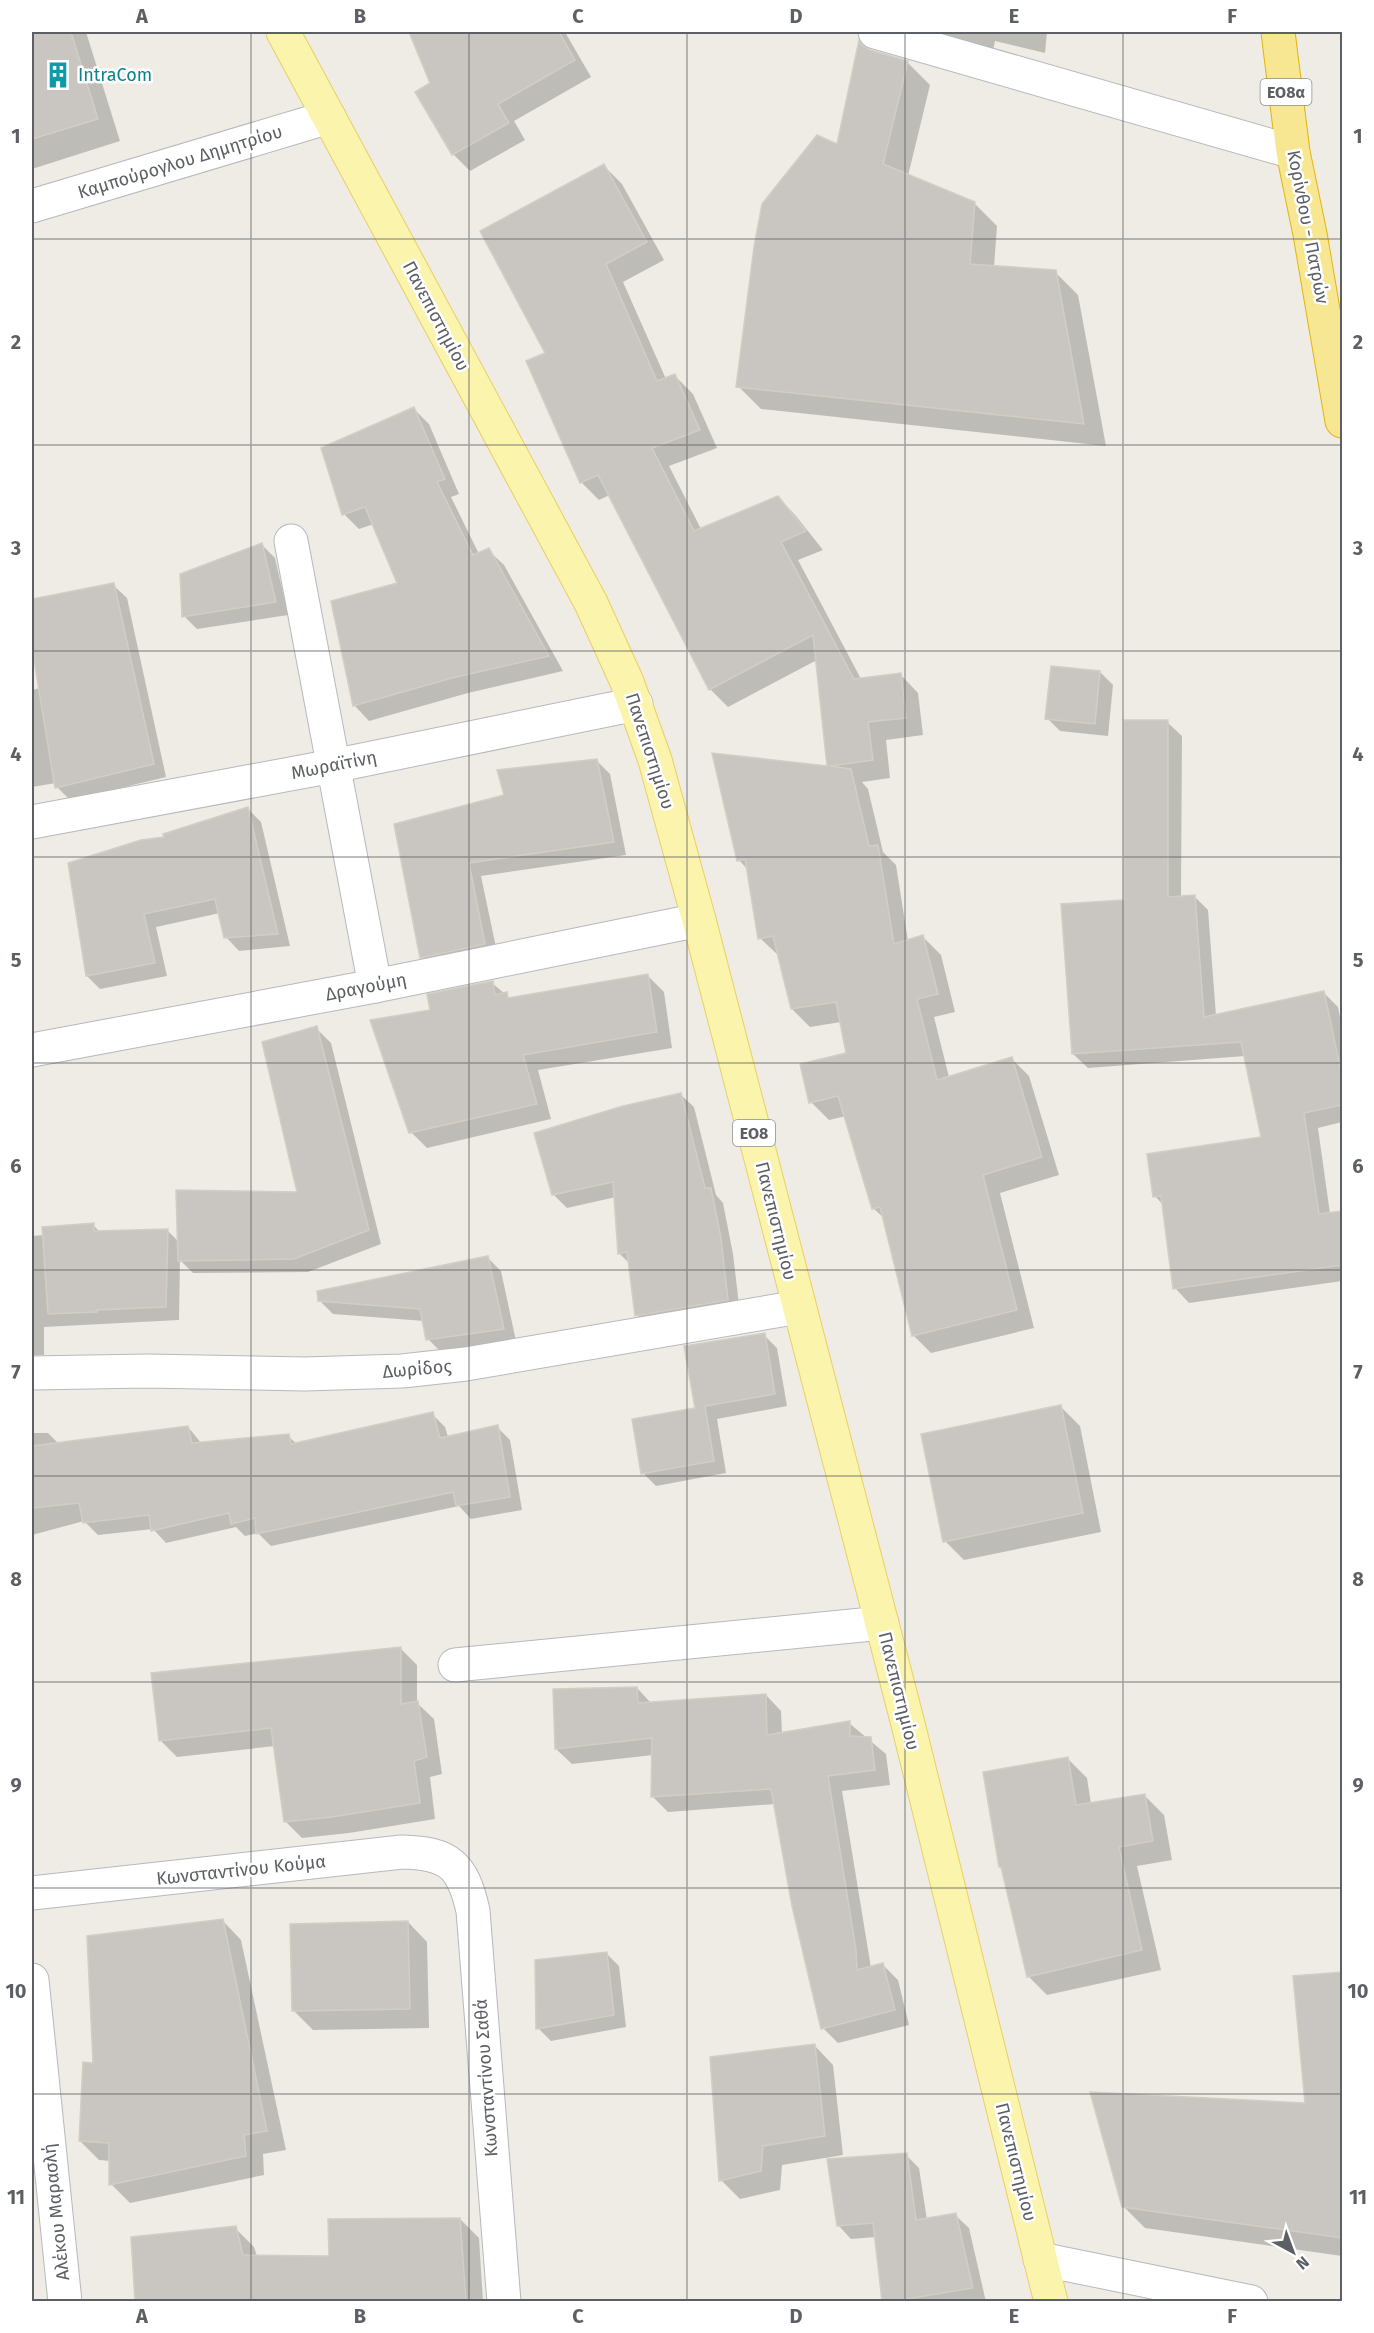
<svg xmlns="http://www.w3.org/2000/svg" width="1374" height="2333" viewBox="0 0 1374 2333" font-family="'Fira Sans',sans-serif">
	<rect width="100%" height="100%" fill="#eeece4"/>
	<!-- shadow -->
	<g fill="#0003">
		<polygon points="32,32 86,32 120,141 32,169"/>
		<polygon points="411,32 508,32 511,38 522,32 565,32 591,77 514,121 525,140 470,171 453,154 432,83"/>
		<polygon points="909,32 1047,32 1045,53 995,41 992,55"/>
		<polygon points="907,62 930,85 908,176 974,203 997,226 994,267 1055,272 1078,295 1106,446 761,409 738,386 838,146"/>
		<polygon points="604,166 622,184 664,260 623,282 666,379 675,376 693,394 717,448 669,466 701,529 778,497 796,516 823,550 798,560 861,679 900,674 918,693 923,735 886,740 890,778 862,782 868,789 883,852 896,865 908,941 923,937 941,955 955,1012 934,1017 949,1077 1011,1058 1029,1076 1059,1175 1000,1193 1034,1328 931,1353 913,1335 885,1219 873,1208 846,1116 829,1120 811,1102 848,1054 841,1022 810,1027 792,1009 779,956 760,938 748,870 739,860 829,768 817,660 728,707 710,689 610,495 599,500 581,482 547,353"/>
		<polygon points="414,409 429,424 459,494 451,497 479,554 488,550 504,565 563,671 468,693 369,721 354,705 399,584 374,524 359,529 344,514"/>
		<polygon points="262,545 275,558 288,615 197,629 184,616"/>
		<polygon points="113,585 127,598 166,777 70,800 57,787 56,783 32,787 32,690 40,688 32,640 32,601"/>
		<polygon points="1100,672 1113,685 1108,736 1060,731 1047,718"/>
		<polygon points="1167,722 1182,736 1181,897 1194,896 1208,910 1216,1016 1323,992 1338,1007 1342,1028 1342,1122 1318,1128 1330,1214 1342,1213 1342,1281 1189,1303 1175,1288 1163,1205 1155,1196 1263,1138 1245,1056 1088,1068 1073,1054 1125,901"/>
		<polygon points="597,761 610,774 626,855 481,876 498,957 435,970 421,957 395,825 505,796"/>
		<polygon points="248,809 261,822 290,946 239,951 226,937 220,913 156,927 167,976 100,989 87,976 165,838"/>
		<polygon points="648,976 664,992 672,1048 538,1070 551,1119 427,1148 411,1132 432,1011 492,983 511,999"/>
		<polygon points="316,1028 331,1043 381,1244 308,1272 193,1273 180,1260 179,1320 44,1327 44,1355 32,1355 32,1236 44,1235 93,1225 101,1233 167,1230 179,1242 298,1193"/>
		<polygon points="680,1094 694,1107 716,1195 723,1203 733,1254 740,1313 650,1328 637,1315 630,1264 619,1253 616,1197 567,1208 554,1195"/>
		<polygon points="488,1258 501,1271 516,1341 441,1352 428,1339 424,1321 333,1314 320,1301"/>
		<polygon points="764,1335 777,1348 787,1406 717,1419 726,1473 656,1486 643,1473"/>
		<polygon points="1061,1407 1080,1426 1101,1532 964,1560 945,1541"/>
		<polygon points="432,1414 445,1427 448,1437 497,1427 510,1440 522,1510 471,1519 459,1506 271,1546 258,1533 245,1536 236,1527 166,1543 153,1529 98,1535 84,1521 32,1535 32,1433 48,1433 59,1444 188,1427 202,1444 288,1436 297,1444"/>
		<polygon points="401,1649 417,1665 417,1703 434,1719 442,1774 430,1777 435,1819 349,1833 302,1838 285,1821 275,1746 177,1757 161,1741"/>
		<polygon points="637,1688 651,1703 766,1695 781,1711 782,1734 849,1723 886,1754 890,1785 842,1791 871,1968 883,1965 898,1980 909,2025 838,2043 823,2028 775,1804 668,1812 652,1796 653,1755 572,1764 556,1749"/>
		<polygon points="1068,1759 1087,1778 1091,1804 1144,1795 1164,1815 1172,1860 1137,1866 1161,1970 1047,1995 1028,1976 1004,1870 1000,1867"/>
		<polygon points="222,1920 241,1940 286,2150 263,2154 264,2175 130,2203 111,2184 111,2161 99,2160 80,2141 95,2065"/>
		<polygon points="408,1922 427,1942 429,2028 313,2030 294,2011"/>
		<polygon points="606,1953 619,1966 626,2027 551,2041 538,2028"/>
		<polygon points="1342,1973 1342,2256 1145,2228 1123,2206 1306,2105 1295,1978"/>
		<polygon points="814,2045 833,2065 843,2155 782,2165 780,2190 740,2199 721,2180"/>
		<polygon points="906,2155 919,2168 927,2220 955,2215 969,2228 986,2302 883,2302 876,2237 851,2239 838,2225"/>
		<polygon points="460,2219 479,2238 483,2302 137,2302 133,2238 235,2228 254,2247 257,2256 331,2257"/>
	</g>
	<!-- building -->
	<g fill="#c9c6c1" stroke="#d2cec3" stroke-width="1.5">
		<polygon points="32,32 71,32 98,119 32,139"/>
		<polygon points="409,32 559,32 575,60 498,104 509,123 452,155 415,92 430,83"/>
		<polygon points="859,40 862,45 870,50 908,61 883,164 975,202 970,264 1056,270 1084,424 736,387 754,247 762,204 817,135 837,144"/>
		<polygon points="604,164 647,242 606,264 657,381 675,374 700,430 652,448 694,531 778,496 806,531 781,542 854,679 901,673 906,718 868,722 873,760 830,766 851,769 869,846 878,845 894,944 923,935 938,994 917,999 937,1080 1012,1057 1042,1157 983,1175 1017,1310 912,1336 880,1207 872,1209 838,1096 809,1103 800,1064 846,1053 836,1002 791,1009 773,936 758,939 745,859 737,861 712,753 827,766 813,635 709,690 598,475 580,483 526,361 545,353 480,231"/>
		<polygon points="414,407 445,479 437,482 473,555 489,548 549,656 452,678 353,706 331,601 397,583 365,507 342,515 321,448"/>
		<polygon points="262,543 276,602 182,617 180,574"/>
		<polygon points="114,583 154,764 55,788 32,648 32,599"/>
		<polygon points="1051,666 1100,671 1095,724 1045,719"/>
		<polygon points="1124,720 1168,720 1168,897 1195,895 1204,1017 1324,991 1342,1076 1342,1105 1304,1113 1319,1214 1342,1211 1342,1265 1173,1289 1161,1196 1153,1197 1147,1154 1261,1137 1241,1042 1072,1054 1061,904 1124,900"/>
		<polygon points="597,759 614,842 469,863 485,944 420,958 394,824 504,795 497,770"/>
		<polygon points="248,807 278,934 224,938 215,899 144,914 155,963 86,976 68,863 141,840 164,837 163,834"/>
		<polygon points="648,974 657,1032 523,1055 537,1104 409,1133 370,1020 430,1010 427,994 493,981 495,995 507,992 508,998"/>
		<polygon points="317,1026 369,1230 294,1259 178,1261 176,1190 297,1192 262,1042"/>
		<polygon points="681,1093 705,1188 711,1188 721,1238 728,1300 635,1316 627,1252 618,1254 613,1182 552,1195 534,1133 623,1106"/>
		<polygon points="94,1223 94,1231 168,1229 166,1307 97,1310 97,1312 48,1314 42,1227"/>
		<polygon points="488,1256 504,1329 426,1340 420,1309 318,1301 317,1291"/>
		<polygon points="765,1333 775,1394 705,1406 714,1461 641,1474 632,1419 695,1408 684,1346"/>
		<polygon points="1061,1405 1083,1513 943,1542 921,1434"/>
		<polygon points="433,1412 440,1438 498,1425 510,1497 456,1506 453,1492 256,1534 255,1518 231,1524 229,1513 151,1531 149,1515 83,1523 79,1503 32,1508 32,1446 188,1426 192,1443 289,1434 291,1444"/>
		<polygon points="401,1647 401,1704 418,1701 427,1757 414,1761 420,1803 332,1817 284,1822 271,1728 159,1741 151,1673"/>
		<polygon points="637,1687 638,1703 766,1694 767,1735 850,1721 850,1736 871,1737 875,1770 828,1776 856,1950 857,1970 883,1963 895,2010 821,2029 792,1906 771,1789 651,1797 652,1738 555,1749 553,1689"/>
		<polygon points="1068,1757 1076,1805 1145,1794 1153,1841 1119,1847 1142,1950 1027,1977 1001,1867 999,1867 983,1772"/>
		<polygon points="223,1919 267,2131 244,2135 246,2156 109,2185 109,2143 79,2141 83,2062 93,2063 87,1936"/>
		<polygon points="408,1921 410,2009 292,2011 290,1924"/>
		<polygon points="607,1952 614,2015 536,2029 535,1960"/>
		<polygon points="1342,1972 1342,2238 1122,2207 1090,2092 1305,2103 1293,1976"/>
		<polygon points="815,2044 825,2136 763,2146 761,2171 719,2181 710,2057"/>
		<polygon points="907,2153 916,2220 956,2213 973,2288 895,2301 882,2301 873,2223 837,2226 827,2159"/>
		<polygon points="460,2218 466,2301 135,2301 131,2237 236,2226 243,2255 329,2256 328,2219"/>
	</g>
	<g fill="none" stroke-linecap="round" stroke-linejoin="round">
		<!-- minor casing -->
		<g stroke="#b6b9bd" stroke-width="35">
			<g id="minor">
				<polyline points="875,32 1293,152"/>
				<polyline points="32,206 329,117"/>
				<polyline points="291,541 375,986"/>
				<polyline points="32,822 333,766 636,704"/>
				<polyline points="32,1050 375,986 699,920"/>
				<polyline points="32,1373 146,1371 305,1374 402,1371 466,1364 799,1307"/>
				<polyline points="455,1665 882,1623"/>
				<path d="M32,1893L402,1852C450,1853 463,1866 473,1911L504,2302"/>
				<polyline points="32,1980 65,2302"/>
				<polyline points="1040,2259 1251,2302"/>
			</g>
		</g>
		<!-- major casing -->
		<g stroke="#eacf61" stroke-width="35">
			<polyline id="major" points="283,32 591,603 627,682 655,760 699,920 908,1724 1051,2302"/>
		</g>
		<!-- highway casing -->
		<g stroke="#e5b40c" stroke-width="35">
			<polyline id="highway" points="1278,32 1293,152 1310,234 1342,421"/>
		</g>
		<!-- minor -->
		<use href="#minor" stroke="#fff" stroke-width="33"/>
		<!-- major -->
		<use href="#major" stroke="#fbf4ac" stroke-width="33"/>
		<!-- highway -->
		<use href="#highway" stroke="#f7e692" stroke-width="33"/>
	</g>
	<!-- grid -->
	<path fill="none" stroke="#5c5f64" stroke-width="1.5" stroke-opacity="0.55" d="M251,32V2302M469,32V2302M687,32V2302M905,32V2302M1123,32V2302M32,239H1342M32,445H1342M32,651H1342M32,857H1342M32,1063H1342M32,1270H1342M32,1476H1342M32,1682H1342M32,1888H1342M32,2094H1342"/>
	<!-- icons -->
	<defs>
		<g id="building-bare" transform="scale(2.07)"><path d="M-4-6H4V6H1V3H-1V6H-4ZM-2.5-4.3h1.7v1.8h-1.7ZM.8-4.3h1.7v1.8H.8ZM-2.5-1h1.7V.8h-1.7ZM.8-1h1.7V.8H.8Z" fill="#0f9aa8" stroke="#fff" stroke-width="2.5" paint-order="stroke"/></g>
	</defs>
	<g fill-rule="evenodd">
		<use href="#building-bare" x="58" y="75"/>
	</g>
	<g text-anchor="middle" stroke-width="5" stroke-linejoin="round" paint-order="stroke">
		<!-- shield labels -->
		<g fill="#fff" stroke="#8d8f92" stroke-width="1.5">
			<rect x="1260.5" y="79" width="51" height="26" rx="4.5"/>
			<rect x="733" y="1120" width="42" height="26" rx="4.5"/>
		</g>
		<g font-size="16" font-weight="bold" fill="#5c5f64">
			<text x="1286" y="98">ΕΟ8α</text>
			<text x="754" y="1139">ΕΟ8</text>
		</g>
		<!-- culture labels -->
		<g font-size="18" fill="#0d838f" stroke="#fff" text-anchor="start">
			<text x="78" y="81">IntraCom</text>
		</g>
		<!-- street labels -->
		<g font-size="18" fill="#5c5f64" stroke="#fff">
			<text transform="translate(180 162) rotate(-17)" y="6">Καμπούρογλου Δημητρίου</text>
			<text transform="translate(1308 227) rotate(79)" y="6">Κορίνθου - Πατρών</text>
			<text transform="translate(436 316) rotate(62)" y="6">Πανεπιστημίου</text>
			<text transform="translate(650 751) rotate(72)" y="6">Πανεπιστημίου</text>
			<text transform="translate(334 765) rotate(-11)" y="6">Μωραϊτίνη</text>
			<text transform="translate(366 987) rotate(-11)" y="6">Δραγούμη</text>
			<text transform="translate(776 1221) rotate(76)" y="6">Πανεπιστημίου</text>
			<text transform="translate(417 1369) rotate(-5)" y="6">Δωρίδος</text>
			<text transform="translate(899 1691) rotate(76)" y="6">Πανεπιστημίου</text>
			<text transform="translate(241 1870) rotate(-6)" y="6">Κωνσταντίνου Κούμα</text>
			<text transform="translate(486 2078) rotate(-94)" y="6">Κωνσταντίνου Σαθά</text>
			<text transform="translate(1016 2162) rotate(76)" y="6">Πανεπιστημίου</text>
			<text transform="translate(56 2212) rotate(-96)" y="6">Αλέκου Μαρασλή</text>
		</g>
	</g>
	<!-- border -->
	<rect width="1374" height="2333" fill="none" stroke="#ffffff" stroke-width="66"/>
	<!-- north arrow -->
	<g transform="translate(1293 2252) rotate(139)" stroke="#ffffff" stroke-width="4.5" paint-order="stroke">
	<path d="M0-4.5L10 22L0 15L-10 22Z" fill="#5c5f64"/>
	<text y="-9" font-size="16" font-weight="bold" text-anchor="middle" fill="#5c5f64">N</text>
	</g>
	<rect x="33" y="33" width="1308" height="2267" fill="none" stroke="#5c5f64" stroke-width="2"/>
	<g font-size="20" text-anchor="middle" font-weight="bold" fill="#5c5f64">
		<text x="142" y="23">A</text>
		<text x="360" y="23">B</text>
		<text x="578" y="23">C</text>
		<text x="796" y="23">D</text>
		<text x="1014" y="23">E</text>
		<text x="1232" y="23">F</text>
		<text x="16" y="143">1</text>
		<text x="1358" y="143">1</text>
		<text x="16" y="349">2</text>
		<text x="1358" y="349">2</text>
		<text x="16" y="555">3</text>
		<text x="1358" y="555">3</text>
		<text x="16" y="761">4</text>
		<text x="1358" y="761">4</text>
		<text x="16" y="967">5</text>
		<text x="1358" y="967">5</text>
		<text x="16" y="1173">6</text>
		<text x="1358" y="1173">6</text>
		<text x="16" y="1379">7</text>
		<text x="1358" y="1379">7</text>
		<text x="16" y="1586">8</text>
		<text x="1358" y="1586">8</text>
		<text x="16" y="1792">9</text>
		<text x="1358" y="1792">9</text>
		<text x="16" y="1998">10</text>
		<text x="1358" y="1998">10</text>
		<text x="16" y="2204">11</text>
		<text x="1358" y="2204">11</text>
		<text x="142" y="2323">A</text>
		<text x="360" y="2323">B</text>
		<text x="578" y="2323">C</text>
		<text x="796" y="2323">D</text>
		<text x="1014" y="2323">E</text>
		<text x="1232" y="2323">F</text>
	</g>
</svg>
